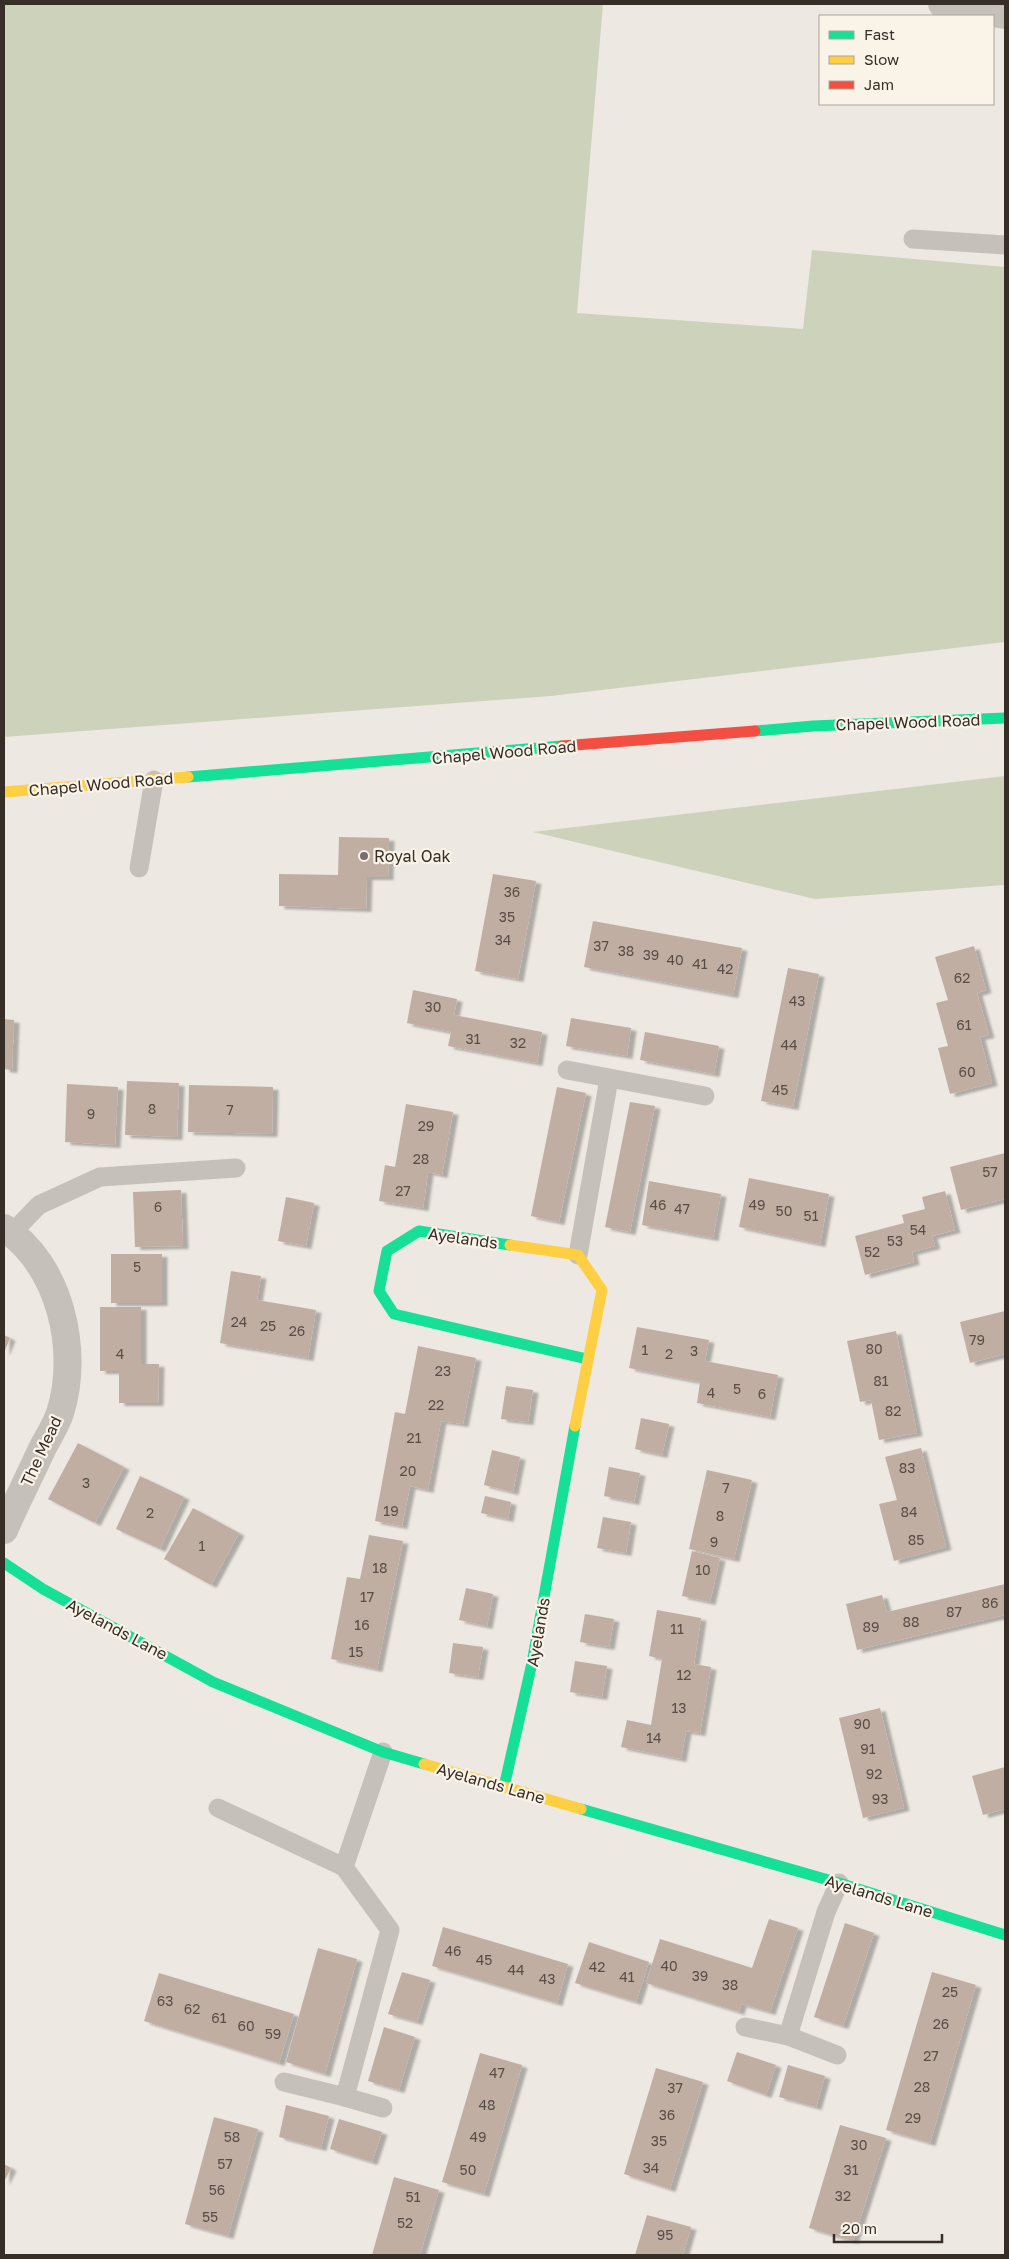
<svg xmlns="http://www.w3.org/2000/svg" width="1009" height="2259" viewBox="0 0 1009 2259" font-family="'Golos Text',sans-serif">
	<defs>
		<filter id="shadow"><feDropShadow dx="5.5" dy="3" stdDeviation="1" flood-color="#0004"/></filter>
	</defs>
	<rect width="100%" height="100%" fill="#ede8e1"/>
	<!-- green -->
	<g fill="#cdd3bb">
		<polygon points="4,4 603,4 577,313 803,329 812,250 1005,267 1005,642 551,696 4,737"/>
		<polygon points="1005,776 1005,885 815,899 533,832"/>
	</g>
	<!-- building -->
	<g fill="#c0aea3" filter="url(#shadow)">
		<polygon points="339,837 389,838 388,877 367,877 366,909 279,906 279,874 338,875"/>
		<polygon points="493,874 536,881 518,979 475,971"/>
		<polygon points="593,921 742,948 733,995 584,967"/>
		<polygon points="974,946 986,990 977,993 989,1035 980,1037 992,1083 950,1094 938,1048 948,1046 936,1003 948,1000 935,957"/>
		<polygon points="788,968 819,974 793,1107 761,1101"/>
		<polygon points="413,990 457,999 454,1015 542,1032 537,1063 448,1046 451,1032 407,1023"/>
		<polygon points="571,1018 631,1028 627,1056 566,1046"/>
		<polygon points="4,1019 14,1020 12,1070 4,1069"/>
		<polygon points="645,1032 719,1046 714,1074 640,1060"/>
		<polygon points="127,1081 179,1083 177,1137 125,1135"/>
		<polygon points="67,1084 118,1087 115,1145 65,1142"/>
		<polygon points="189,1085 273,1087 272,1134 188,1132"/>
		<polygon points="557,1087 586,1093 559,1222 531,1216"/>
		<polygon points="630,1102 655,1106 630,1232 605,1227"/>
		<polygon points="406,1104 453,1112 442,1175 428,1172 423,1208 379,1201 385,1165 395,1167"/>
		<polygon points="1005,1153 1005,1199 961,1210 950,1167"/>
		<polygon points="749,1178 829,1194 820,1244 739,1227"/>
		<polygon points="649,1181 721,1194 713,1238 642,1225"/>
		<polygon points="181,1190 183,1246 135,1247 133,1192"/>
		<polygon points="945,1191 955,1230 932,1236 935,1246 912,1252 914,1262 865,1275 855,1236 904,1223 902,1215 925,1209 922,1197"/>
		<polygon points="286,1197 314,1203 306,1246 278,1241"/>
		<rect x="111" y="1254" width="51" height="49"/>
		<polygon points="231,1271 261,1276 257,1300 316,1310 308,1358 220,1343"/>
		<polygon points="100,1307 141,1307 141,1364 159,1364 158,1403 119,1403 119,1371 100,1371"/>
		<polygon points="1005,1311 1005,1354 970,1363 960,1322"/>
		<polygon points="637,1327 709,1340 705,1361 778,1375 770,1417 697,1403 700,1382 629,1368"/>
		<polygon points="896,1331 917,1433 879,1440 871,1400 860,1402 847,1341"/>
		<polygon points="4,1335 10,1338 4,1353"/>
		<polygon points="418,1346 476,1358 463,1424 441,1421 428,1490 410,1486 402,1526 375,1521 395,1412 405,1414"/>
		<polygon points="506,1386 533,1390 528,1422 501,1419"/>
		<polygon points="641,1418 669,1424 662,1455 635,1449"/>
		<polygon points="78,1443 124,1467 95,1523 48,1499"/>
		<polygon points="921,1448 946,1547 894,1561 879,1504 897,1500 885,1457"/>
		<polygon points="492,1450 520,1457 513,1492 484,1485"/>
		<polygon points="609,1467 640,1473 634,1502 604,1496"/>
		<polygon points="707,1470 752,1480 734,1559 689,1549"/>
		<polygon points="140,1476 184,1497 160,1549 116,1529"/>
		<polygon points="485,1496 511,1502 508,1519 481,1513"/>
		<polygon points="193,1508 239,1533 211,1585 164,1559"/>
		<polygon points="603,1517 631,1522 626,1553 597,1548"/>
		<polygon points="369,1535 403,1541 377,1669 331,1659 347,1577 360,1579"/>
		<polygon points="692,1551 720,1558 710,1602 682,1596"/>
		<polygon points="1005,1584 1005,1615 857,1650 846,1604 882,1595 887,1612"/>
		<polygon points="466,1588 493,1594 487,1626 459,1620"/>
		<polygon points="657,1610 701,1618 694,1664 711,1667 700,1733 686,1731 681,1759 621,1747 627,1720 651,1725 662,1659 649,1656"/>
		<polygon points="585,1614 614,1619 609,1647 580,1642"/>
		<polygon points="453,1643 483,1647 478,1677 449,1673"/>
		<polygon points="575,1661 607,1666 602,1697 570,1692"/>
		<polygon points="880,1708 904,1808 863,1818 839,1718"/>
		<polygon points="1005,1767 1005,1809 983,1815 972,1776"/>
		<polygon points="769,1919 798,1928 770,2012 741,2004 739,2012 646,1983 660,1939 752,1968"/>
		<polygon points="845,1923 874,1933 843,2026 814,2017"/>
		<polygon points="443,1927 568,1964 557,2003 432,1966"/>
		<polygon points="589,1942 649,1962 636,2002 575,1983"/>
		<polygon points="318,1948 357,1959 325,2074 286,2062"/>
		<polygon points="402,1972 430,1980 417,2022 388,2014"/>
		<polygon points="932,1972 976,1985 930,2143 886,2130"/>
		<polygon points="159,1973 294,2014 279,2063 144,2021"/>
		<polygon points="384,2027 415,2037 399,2090 368,2081"/>
		<polygon points="737,2052 776,2065 766,2095 727,2081"/>
		<polygon points="480,2053 522,2065 484,2194 442,2182"/>
		<polygon points="788,2065 825,2076 816,2107 779,2097"/>
		<polygon points="656,2068 703,2082 670,2189 624,2174"/>
		<polygon points="286,2105 329,2116 321,2148 279,2137"/>
		<polygon points="214,2117 258,2129 228,2236 185,2224"/>
		<polygon points="339,2119 382,2132 372,2162 330,2149"/>
		<polygon points="840,2125 886,2138 853,2241 809,2228"/>
		<polygon points="4,2164 11,2168 4,2182"/>
		<polygon points="394,2177 439,2190 420,2255 372,2255"/>
		<polygon points="647,2215 691,2227 683,2255 635,2255"/>
	</g>
	<g fill="none" stroke-linecap="round" stroke-linejoin="round">
		<!-- lane -->
		<g stroke="#c6c0ba" stroke-width="19">
			<polyline points="913,239 1005,245"/>
			<polyline points="139,868 154,780"/>
			<polyline points="567,1070 705,1096"/>
			<polyline points="12,1233 39,1205 100,1177 236,1168"/>
			<polyline points="578,1255 609,1079"/>
			<polyline points="218,1808 344,1867"/>
			<polyline points="745,2027 788,2036 837,2055"/>
			<polyline points="788,2036 826,1912 839,1883"/>
			<polyline points="284,2082 345,2097 383,2108"/>
			<polyline points="345,2097 390,1930 344,1867 383,1752"/>
		</g>
		<!-- street -->
		<g stroke="#c6c0ba" stroke-width="28">
			<polyline points="942,4 1005,15"/>
			<path d="M4,1228C60,1264 80,1351 60,1413C56,1425 49,1436 43,1447C30,1475 16,1503 4,1530"/>
		</g>
		<!-- fast -->
		<g stroke="#16e098" stroke-width="11">
			<polyline points="755,731 813,726 1005,718"/>
			<polyline points="188,777 562,746"/>
			<polyline points="510,1245 419,1231 387,1251 379,1291 394,1314 587,1359"/>
			<polyline points="4,1563 43,1589 213,1682 383,1752 424,1764"/>
			<polyline points="504,1787 532,1663 575,1426"/>
			<polyline points="581,1809 839,1883 1005,1935"/>
		</g>
		<!-- slow -->
		<g stroke="#ffcf43" stroke-width="11">
			<polyline points="4,792 188,777"/>
			<polyline points="510,1245 578,1255 602,1290 575,1426"/>
			<polyline points="424,1764 581,1809"/>
		</g>
		<!-- jam -->
		<polyline stroke="#f24e42" stroke-width="11" points="562,746 755,731"/>
	</g>
	<!-- markers -->
	<circle fill="#776f69" stroke="#faf3e8" stroke-width="2" cx="364" cy="856" r="5"/>
	<g text-anchor="middle" stroke-width="4.5" stroke-linejoin="round" paint-order="stroke">
		<!-- number labels -->
		<g font-size="14" fill="#594e47">
			<text x="512" y="897">36</text>
			<text x="507" y="922">35</text>
			<text x="503" y="945">34</text>
			<text x="601" y="951">37</text>
			<text x="626" y="956">38</text>
			<text x="651" y="960">39</text>
			<text x="675" y="965">40</text>
			<text x="700" y="969">41</text>
			<text x="725" y="974">42</text>
			<text x="962" y="983">62</text>
			<text x="797" y="1006">43</text>
			<text x="433" y="1012">30</text>
			<text x="964" y="1030">61</text>
			<text x="473" y="1044">31</text>
			<text x="518" y="1048">32</text>
			<text x="789" y="1050">44</text>
			<text x="967" y="1077">60</text>
			<text x="780" y="1095">45</text>
			<text x="152" y="1114">8</text>
			<text x="230" y="1115">7</text>
			<text x="91" y="1119">9</text>
			<text x="426" y="1131">29</text>
			<text x="421" y="1164">28</text>
			<text x="990" y="1177">57</text>
			<text x="403" y="1196">27</text>
			<text x="658" y="1210">46</text>
			<text x="757" y="1210">49</text>
			<text x="158" y="1212">6</text>
			<text x="682" y="1214">47</text>
			<text x="784" y="1216">50</text>
			<text x="811" y="1221">51</text>
			<text x="918" y="1235">54</text>
			<text x="895" y="1246">53</text>
			<text x="872" y="1257">52</text>
			<text x="137" y="1272">5</text>
			<text x="239" y="1327">24</text>
			<text x="268" y="1331">25</text>
			<text x="297" y="1336">26</text>
			<text x="977" y="1345">79</text>
			<text x="874" y="1354">80</text>
			<text x="645" y="1355">1</text>
			<text x="694" y="1356">3</text>
			<text x="120" y="1359">4</text>
			<text x="669" y="1359">2</text>
			<text x="443" y="1376">23</text>
			<text x="881" y="1386">81</text>
			<text x="737" y="1394">5</text>
			<text x="711" y="1398">4</text>
			<text x="762" y="1399">6</text>
			<text x="436" y="1410">22</text>
			<text x="893" y="1416">82</text>
			<text x="414" y="1443">21</text>
			<text x="907" y="1473">83</text>
			<text x="408" y="1476">20</text>
			<text x="86" y="1488">3</text>
			<text x="726" y="1493">7</text>
			<text x="391" y="1516">19</text>
			<text x="909" y="1517">84</text>
			<text x="150" y="1518">2</text>
			<text x="720" y="1521">8</text>
			<text x="916" y="1545">85</text>
			<text x="714" y="1547">9</text>
			<text x="202" y="1551">1</text>
			<text x="380" y="1573">18</text>
			<text x="703" y="1575">10</text>
			<text x="367" y="1602">17</text>
			<text x="990" y="1608">86</text>
			<text x="954" y="1617">87</text>
			<text x="911" y="1627">88</text>
			<text x="362" y="1630">16</text>
			<text x="871" y="1632">89</text>
			<text x="677" y="1634">11</text>
			<text x="356" y="1657">15</text>
			<text x="684" y="1680">12</text>
			<text x="679" y="1713">13</text>
			<text x="862" y="1729">90</text>
			<text x="654" y="1743">14</text>
			<text x="868" y="1754">91</text>
			<text x="874" y="1779">92</text>
			<text x="880" y="1804">93</text>
			<text x="453" y="1956">46</text>
			<text x="484" y="1965">45</text>
			<text x="669" y="1971">40</text>
			<text x="597" y="1972">42</text>
			<text x="516" y="1975">44</text>
			<text x="700" y="1981">39</text>
			<text x="627" y="1982">41</text>
			<text x="547" y="1984">43</text>
			<text x="730" y="1990">38</text>
			<text x="950" y="1997">25</text>
			<text x="165" y="2006">63</text>
			<text x="192" y="2014">62</text>
			<text x="219" y="2023">61</text>
			<text x="941" y="2029">26</text>
			<text x="246" y="2031">60</text>
			<text x="273" y="2039">59</text>
			<text x="931" y="2061">27</text>
			<text x="497" y="2078">47</text>
			<text x="922" y="2092">28</text>
			<text x="675" y="2093">37</text>
			<text x="487" y="2110">48</text>
			<text x="667" y="2120">36</text>
			<text x="913" y="2123">29</text>
			<text x="232" y="2142">58</text>
			<text x="478" y="2142">49</text>
			<text x="659" y="2146">35</text>
			<text x="859" y="2150">30</text>
			<text x="225" y="2169">57</text>
			<text x="651" y="2173">34</text>
			<text x="468" y="2175">50</text>
			<text x="851" y="2175">31</text>
			<text x="217" y="2195">56</text>
			<text x="843" y="2201">32</text>
			<text x="413" y="2202">51</text>
			<text x="210" y="2222">55</text>
			<text x="405" y="2228">52</text>
			<text x="665" y="2240">95</text>
		</g>
		<!-- street labels -->
		<g font-size="16" fill="#372e28" stroke="#faf3e8">
			<text transform="translate(908 722) rotate(-2)" y="6">Chapel Wood Road</text>
			<text transform="translate(504 752) rotate(-5)" y="6">Chapel Wood Road</text>
			<text transform="translate(101 784) rotate(-5)" y="6">Chapel Wood Road</text>
			<text transform="translate(463 1238) rotate(8)" y="6">Ayelands</text>
			<text transform="translate(41 1451) rotate(-65)" y="6">The Mead</text>
			<text transform="translate(117 1629) rotate(28)" y="6">Ayelands Lane</text>
			<text transform="translate(538 1632) rotate(-80)" y="6">Ayelands</text>
			<text transform="translate(491 1783) rotate(16)" y="6">Ayelands Lane</text>
			<text transform="translate(879 1896) rotate(17)" y="6">Ayelands Lane</text>
		</g>
		<!-- poi labels -->
		<g font-size="16" fill="#372e28" stroke="#faf3e8" text-anchor="start">
			<text x="374" y="862">Royal Oak</text>
		</g>
	</g>
	<!-- border -->
	<rect width="1009" height="2259" fill="none" stroke="#372e28" stroke-width="10"/>
	<!-- legend -->
	<rect x="819" y="15" width="175" height="90" fill="#faf3e8" stroke="#aca49b"/>
	<rect x="829" y="31" width="25" height="8" fill="#16e098" stroke="#aca49b"/>
	<text x="864" y="40" font-size="15" fill="#372e28">Fast</text>
	<rect x="829" y="56" width="25" height="8" fill="#ffcf43" stroke="#aca49b"/>
	<text x="864" y="65" font-size="15" fill="#372e28">Slow</text>
	<rect x="829" y="81" width="25" height="8" fill="#f24e42" stroke="#aca49b"/>
	<text x="864" y="90" font-size="15" fill="#372e28">Jam</text>
	<!-- scale -->
	<path d="M834 2234v8h108v-8" fill="none" stroke="#372e28" stroke-width="2.5"/>
	<text x="842" y="2234" font-size="15" fill="#372e28" stroke="#faf3e8" stroke-width="4" paint-order="stroke">20 m</text>
</svg>
